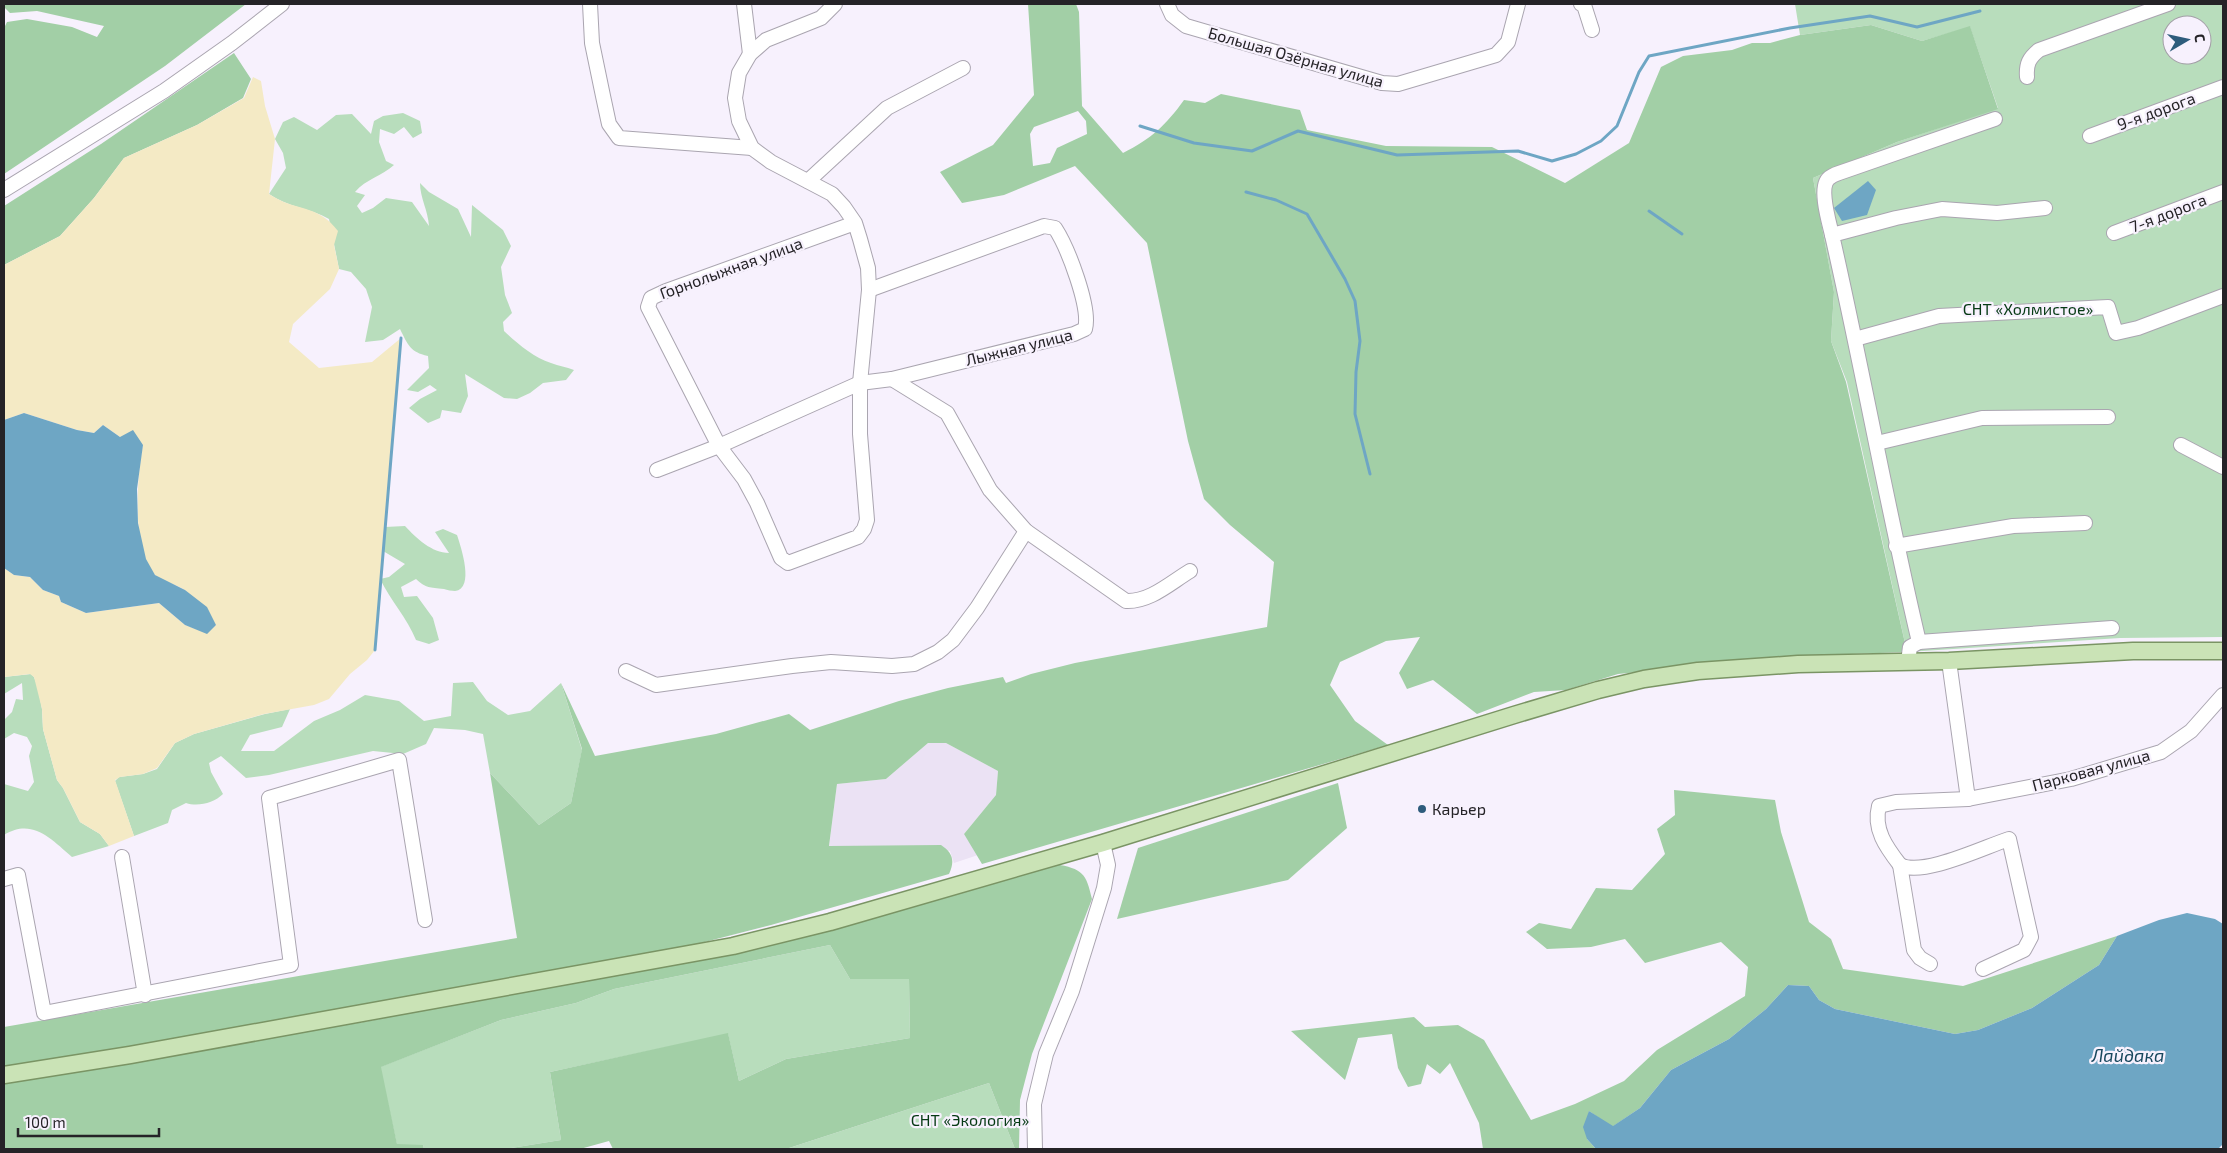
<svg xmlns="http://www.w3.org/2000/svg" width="2227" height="1153" viewBox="0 0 2227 1153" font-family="'Exo 2',sans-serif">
	<rect width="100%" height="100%" fill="#f7f1fd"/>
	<!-- built -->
	<polygon fill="#ebe2f4" points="928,743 946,743 998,771 996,795 964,834 978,855 954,863 950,851 829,847 837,784 886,779"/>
	<!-- green -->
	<g fill="#b8ddbc" fill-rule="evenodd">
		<path d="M1795,4H2223V637L2120,638L1907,652L1847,382L1831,341L1834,292L1813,178L1897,142L1998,108L1970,27L1922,41L1871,25L1800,35ZM2172,25H2202V55H2172Z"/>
		<path d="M403,113L420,121L422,133L413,138L404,127L394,134L380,129L379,142L386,161L394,165C382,176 366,179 355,192L365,195L357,206L362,213L373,208L386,198L412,202L429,226C428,210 420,198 420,183L429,192L458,209L471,237L472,205L503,230L511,246L501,267L505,295L512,313L503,322L504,331C517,343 533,357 551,363C559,366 566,367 574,370L566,380L543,383L530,393L517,399L504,398L465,374L468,396L461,413L442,410L440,418L428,423L409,408L420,399L437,390L430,385L418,392L407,390L429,368L428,356C410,352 408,345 400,329L383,340L365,342L372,307L366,289L351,272L339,269L329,219C310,208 287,207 269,194L286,168L283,153L275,139L283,122L294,117L317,130L336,115L352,114L371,134L374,121L383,116Z"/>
		<path d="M405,526C416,538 432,553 449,553L435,532L443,529L457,535C461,547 475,589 455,591C452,591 447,590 444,589C429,587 427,589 416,579L401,587L404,597L417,596L433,618L439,640L429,644L416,640C407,618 391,601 380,579L389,577L405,564L383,551L385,527Z"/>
		<path d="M31,674L34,677L38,688L42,709L43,729L57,780L63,788L80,822L100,834L109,846L72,857C50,838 32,818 4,835V784L28,791L34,782L29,756L32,746L27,737L14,733L4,739V720L12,712L16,699L23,700L22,683L4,694V677Z"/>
		<path d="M473,682L487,701L508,715L530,711L561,683L582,750L571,803L539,825L490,773L483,734L465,730L434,728L426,744L403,754L373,751L269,775L246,778L221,756L209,763L211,772L223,794C214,803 198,807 186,803L172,810L168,823L134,836L115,781L119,777L143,774L157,769L175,743L194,734L265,714L290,709L282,727L250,735L241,751H274L314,721L340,710L365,695L399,701L424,721L451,716L453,683Z"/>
		<polygon points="830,945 850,979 909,979 910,1038 786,1059 739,1081 728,1034 550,1072 561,1140 505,1149 424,1149 423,1145 397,1145 380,1067 501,1020 576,1003 614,989"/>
		<polygon points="989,1083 1015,1149 786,1149"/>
	</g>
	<!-- forest -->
	<g fill="#a2cfa6" fill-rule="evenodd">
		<polygon points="4,4 246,4 165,66 4,174 4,28 7,22 27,19 72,27 97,37 104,26 37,11 10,13 4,7"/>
		<path d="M1028,4H1076L1079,12L1082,106L1123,153C1151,139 1166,125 1184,100L1205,103L1221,94L1300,110L1307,130L1386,146L1492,147L1565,183L1629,143L1661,67L1683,56L1732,50L1752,43H1770L1800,35L1871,25L1922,41L1970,26L1998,109L1897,142L1813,178L1834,292L1831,341L1846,382L1907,652L1798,656L1618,674L1566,690L1534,692L1477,714L1433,680L1407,689L1399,673L1420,637L1386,641L1340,662L1330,685L1355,721L1388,745L982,864L964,834L996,795L998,771L946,743H928L886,779L837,784L829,846L941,845C953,853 955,861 949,874L771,925L627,962L4,1068V1027L517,938L490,773L539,825L571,803L582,749L561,683L595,756L716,734L789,714L810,730L899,701L948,688L1003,677L1006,683L1031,674L1075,663L1267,627L1274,562L1230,525L1204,499L1188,441L1147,243L1075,166L1004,195L962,203L940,172L993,145L1034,95ZM1078,111L1086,121L1087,134L1057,148L1050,163L1033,166L1030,134L1034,127Z"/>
		<polygon points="234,53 251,79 243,98 197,125 124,158 94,198 60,236 4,265 4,206 101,144"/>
		<polygon points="1338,783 1347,828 1288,880 1117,919 1138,848"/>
		<polygon points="1674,790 1775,800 1781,832 1809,922 1831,939 1843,969 1963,986 2117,936 2099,965 2032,1008 1978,1030 1955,1034 1835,1009 1819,1000 1809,986 1788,985 1766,1009 1729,1039 1671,1070 1640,1108 1612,1127 1589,1111 1587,1139 1596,1149 1483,1149 1479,1123 1450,1063 1440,1074 1427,1064 1421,1084 1408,1087 1398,1068 1392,1034 1358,1038 1345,1080 1291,1031 1414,1017 1425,1027 1458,1025 1484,1040 1531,1120 1575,1104 1624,1081 1657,1050 1745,996 1748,967 1721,942 1645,963 1625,939 1591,947 1547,949 1526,932 1539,923 1571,929 1596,888 1632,890 1665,854 1657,829 1675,815"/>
		<path d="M1055,864C1083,869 1086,873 1092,899L1032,1054L1020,1100L1019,1149H1015L989,1083L786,1149H613L609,1141L580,1149H505L561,1140L550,1072L728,1033L739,1081L786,1059L910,1038L909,979H850L830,945L614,989L576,1003L501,1020L381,1067L397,1144L423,1145L424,1149H4V1083L369,1021L831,930Z"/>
	</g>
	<!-- sand -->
	<path fill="#f4eac5" d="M253,77L261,81L265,106L275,139L269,194C295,212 317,203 338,231L334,245L339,269L330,289L293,324L289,342L319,368L372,362L401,338L375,650L367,660L350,674L329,699L314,705L264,714L194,734L175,743L157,768L143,774L120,777L115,780L134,836L109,846L100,834L80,822L63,788L57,780L43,729L42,709L34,677L30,674L4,677V568L14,575L30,577L43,590L59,596L61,602L86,613L159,603L185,625L207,633L216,625C206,614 197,600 186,591C177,584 163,582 155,575C131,552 137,475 143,445L120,437L103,425L94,433L77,430L24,413L4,420V265L60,236L94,198L124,158L197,125L244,98Z"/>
	<!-- water -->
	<g fill="#6ea6c4">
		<polygon points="1868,181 1876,190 1867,215 1842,221 1834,208"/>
		<polygon points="24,413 77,430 94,433 103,425 120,437 133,430 143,445 137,489 138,523 146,559 155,575 185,590 207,607 216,625 207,634 185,625 159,603 86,613 61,602 59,596 43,590 30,577 14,575 4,568 4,420"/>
		<polygon points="2187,913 2215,919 2223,924 2223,1144 2218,1149 1596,1149 1587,1139 1583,1127 1589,1111 1613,1126 1640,1108 1671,1070 1729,1039 1766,1009 1788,985 1809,986 1819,1000 1835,1009 1955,1034 1978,1030 2032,1008 2099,965 2117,936 2159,920"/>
	</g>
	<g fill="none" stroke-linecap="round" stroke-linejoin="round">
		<!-- stream -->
		<g stroke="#6ea6c4" stroke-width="3">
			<polyline points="1140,126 1194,143 1252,151 1298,131 1397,155 1518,151 1552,161 1576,154 1601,141 1617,126 1639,72 1649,56 1790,28 1870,16 1917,27 1980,11"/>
			<polyline points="1246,192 1276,200 1307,214 1345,279 1355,301 1360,341 1356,372 1355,414 1370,474"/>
			<polyline points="1649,211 1682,234"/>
			<polyline points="375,650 401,338"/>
		</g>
		<!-- minor casing -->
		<g stroke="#aaa5b0" stroke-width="16">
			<g id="minor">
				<polyline points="590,4 592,43 603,96 609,124 619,138 752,148"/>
				<polyline points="744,4 750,54"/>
				<polyline points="835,4 821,18 766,40 750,54 739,73 735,98 739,121 752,148 771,162 832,194 844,207 855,223 860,239 868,268 869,290 860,383 860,434 867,520 864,529 858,537 788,563 781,558 757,503 744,479 719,446 648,307 651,298 666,291 855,223"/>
				<polyline points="1167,4 1172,15 1186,26 1382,83 1398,84 1496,55 1508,42 1518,4"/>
				<polyline points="1581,4 1584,5 1592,30"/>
				<path d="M2027,77C2026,64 2029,58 2039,50L2168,4"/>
				<polyline points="2090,136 2223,87"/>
				<polyline points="808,181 887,108 963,68"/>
				<polyline points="4,190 164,91 232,43 282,4"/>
				<polyline points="2114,233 2223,192"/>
				<path d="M1832,235C1829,222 1819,189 1828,179C1831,176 1836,174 1839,173L1995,119"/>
				<polyline points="1855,339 1939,316 2108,307 2116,333 2138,328 2223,296"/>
				<path d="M892,379L947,413L990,490L1026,531L1126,601C1150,602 1170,583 1190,571"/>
				<polyline points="1877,443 1982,418 2108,417"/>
				<polyline points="2181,445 2223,467"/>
				<path d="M657,470L719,446L860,383L892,379L1074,334L1085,329C1091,308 1068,248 1055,228L1044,226L869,290"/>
				<polyline points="1896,546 2013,526 2085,523"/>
				<polyline points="1919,642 2112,628"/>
				<polyline points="1949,661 1968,799 2071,779 2161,752 2191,731 2223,695"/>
				<path d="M1908,662L1910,647L1919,642C1887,507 1863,371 1832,235L1896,218L1942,209L1997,213L2045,208"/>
				<polyline points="626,671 656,685 792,666 831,662 892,666 914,664 938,652 953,640 977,608 1026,531"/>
				<polyline points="122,857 145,995"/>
				<path d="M1900,865C1886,847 1873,829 1879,806L1896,802L1968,799"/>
				<polyline points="4,879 18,875 44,1013 291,965 269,798 399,760 425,920"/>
				<path d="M1930,964L1920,958L1914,950L1900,865C1923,877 1984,847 2009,839L2031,937L2024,950L1983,969"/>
				<polyline points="1035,1149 1034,1104 1046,1054 1072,991 1104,888 1108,865 1103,843"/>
			</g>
		</g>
		<!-- major casing -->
		<g stroke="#7a9464" stroke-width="19">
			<polyline id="major" points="4,1075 130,1055 733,946 830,922 1103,843 1514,715 1598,690 1644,679 1698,671 1798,664 1949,661 2133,651 2223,651"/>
		</g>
		<!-- minor -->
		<use href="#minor" stroke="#fff" stroke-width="14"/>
		<!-- major -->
		<use href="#major" stroke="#cae3b6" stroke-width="16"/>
	</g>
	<!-- markers -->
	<circle fill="#2e5c7c" stroke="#f7f1fd" stroke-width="2" cx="1422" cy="809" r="5"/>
	<g text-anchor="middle" stroke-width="4.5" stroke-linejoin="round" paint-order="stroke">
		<!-- street labels -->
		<g font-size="16" fill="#252327" stroke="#f7f1fd">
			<text transform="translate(1296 57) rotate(16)" y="6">Большая Озёрная улица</text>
			<text transform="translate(2156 111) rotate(-20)" y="6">9-я дорога</text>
			<text transform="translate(2168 213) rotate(-21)" y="6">7-я дорога</text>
			<text transform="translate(731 268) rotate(-20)" y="6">Горнолыжная улица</text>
			<text transform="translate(1019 347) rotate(-14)" y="6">Лыжная улица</text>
			<text transform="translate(2091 770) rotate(-15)" y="6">Парковая улица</text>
		</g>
		<!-- park labels -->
		<g font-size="16" fill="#063a14" stroke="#f7f1fd">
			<text x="2028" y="315">СНТ «Холмистое»</text>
			<text x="970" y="1126">СНТ «Экология»</text>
		</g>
		<!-- poi labels -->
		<g font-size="16" fill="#252327" stroke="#f7f1fd" text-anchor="start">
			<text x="1432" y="815">Карьер</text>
		</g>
		<!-- water labels -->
		<g font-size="18" font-style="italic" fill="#19485e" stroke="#f7f1fd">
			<text x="2128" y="1062">Лайдака</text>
		</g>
	</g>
	<!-- border -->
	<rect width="2227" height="1153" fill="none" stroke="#252327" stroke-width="10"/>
	<!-- north arrow -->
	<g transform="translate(2187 40) rotate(81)"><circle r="24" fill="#f7f1fd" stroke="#a39fa7"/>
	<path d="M0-4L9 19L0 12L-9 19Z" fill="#2e5c7c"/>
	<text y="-8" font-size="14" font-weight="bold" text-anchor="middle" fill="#252327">С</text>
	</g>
	<!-- scale -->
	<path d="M18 1128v8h141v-8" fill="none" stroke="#252327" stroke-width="2.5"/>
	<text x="25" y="1128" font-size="15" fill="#252327" stroke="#f7f1fd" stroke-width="4" paint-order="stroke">100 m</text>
</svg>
